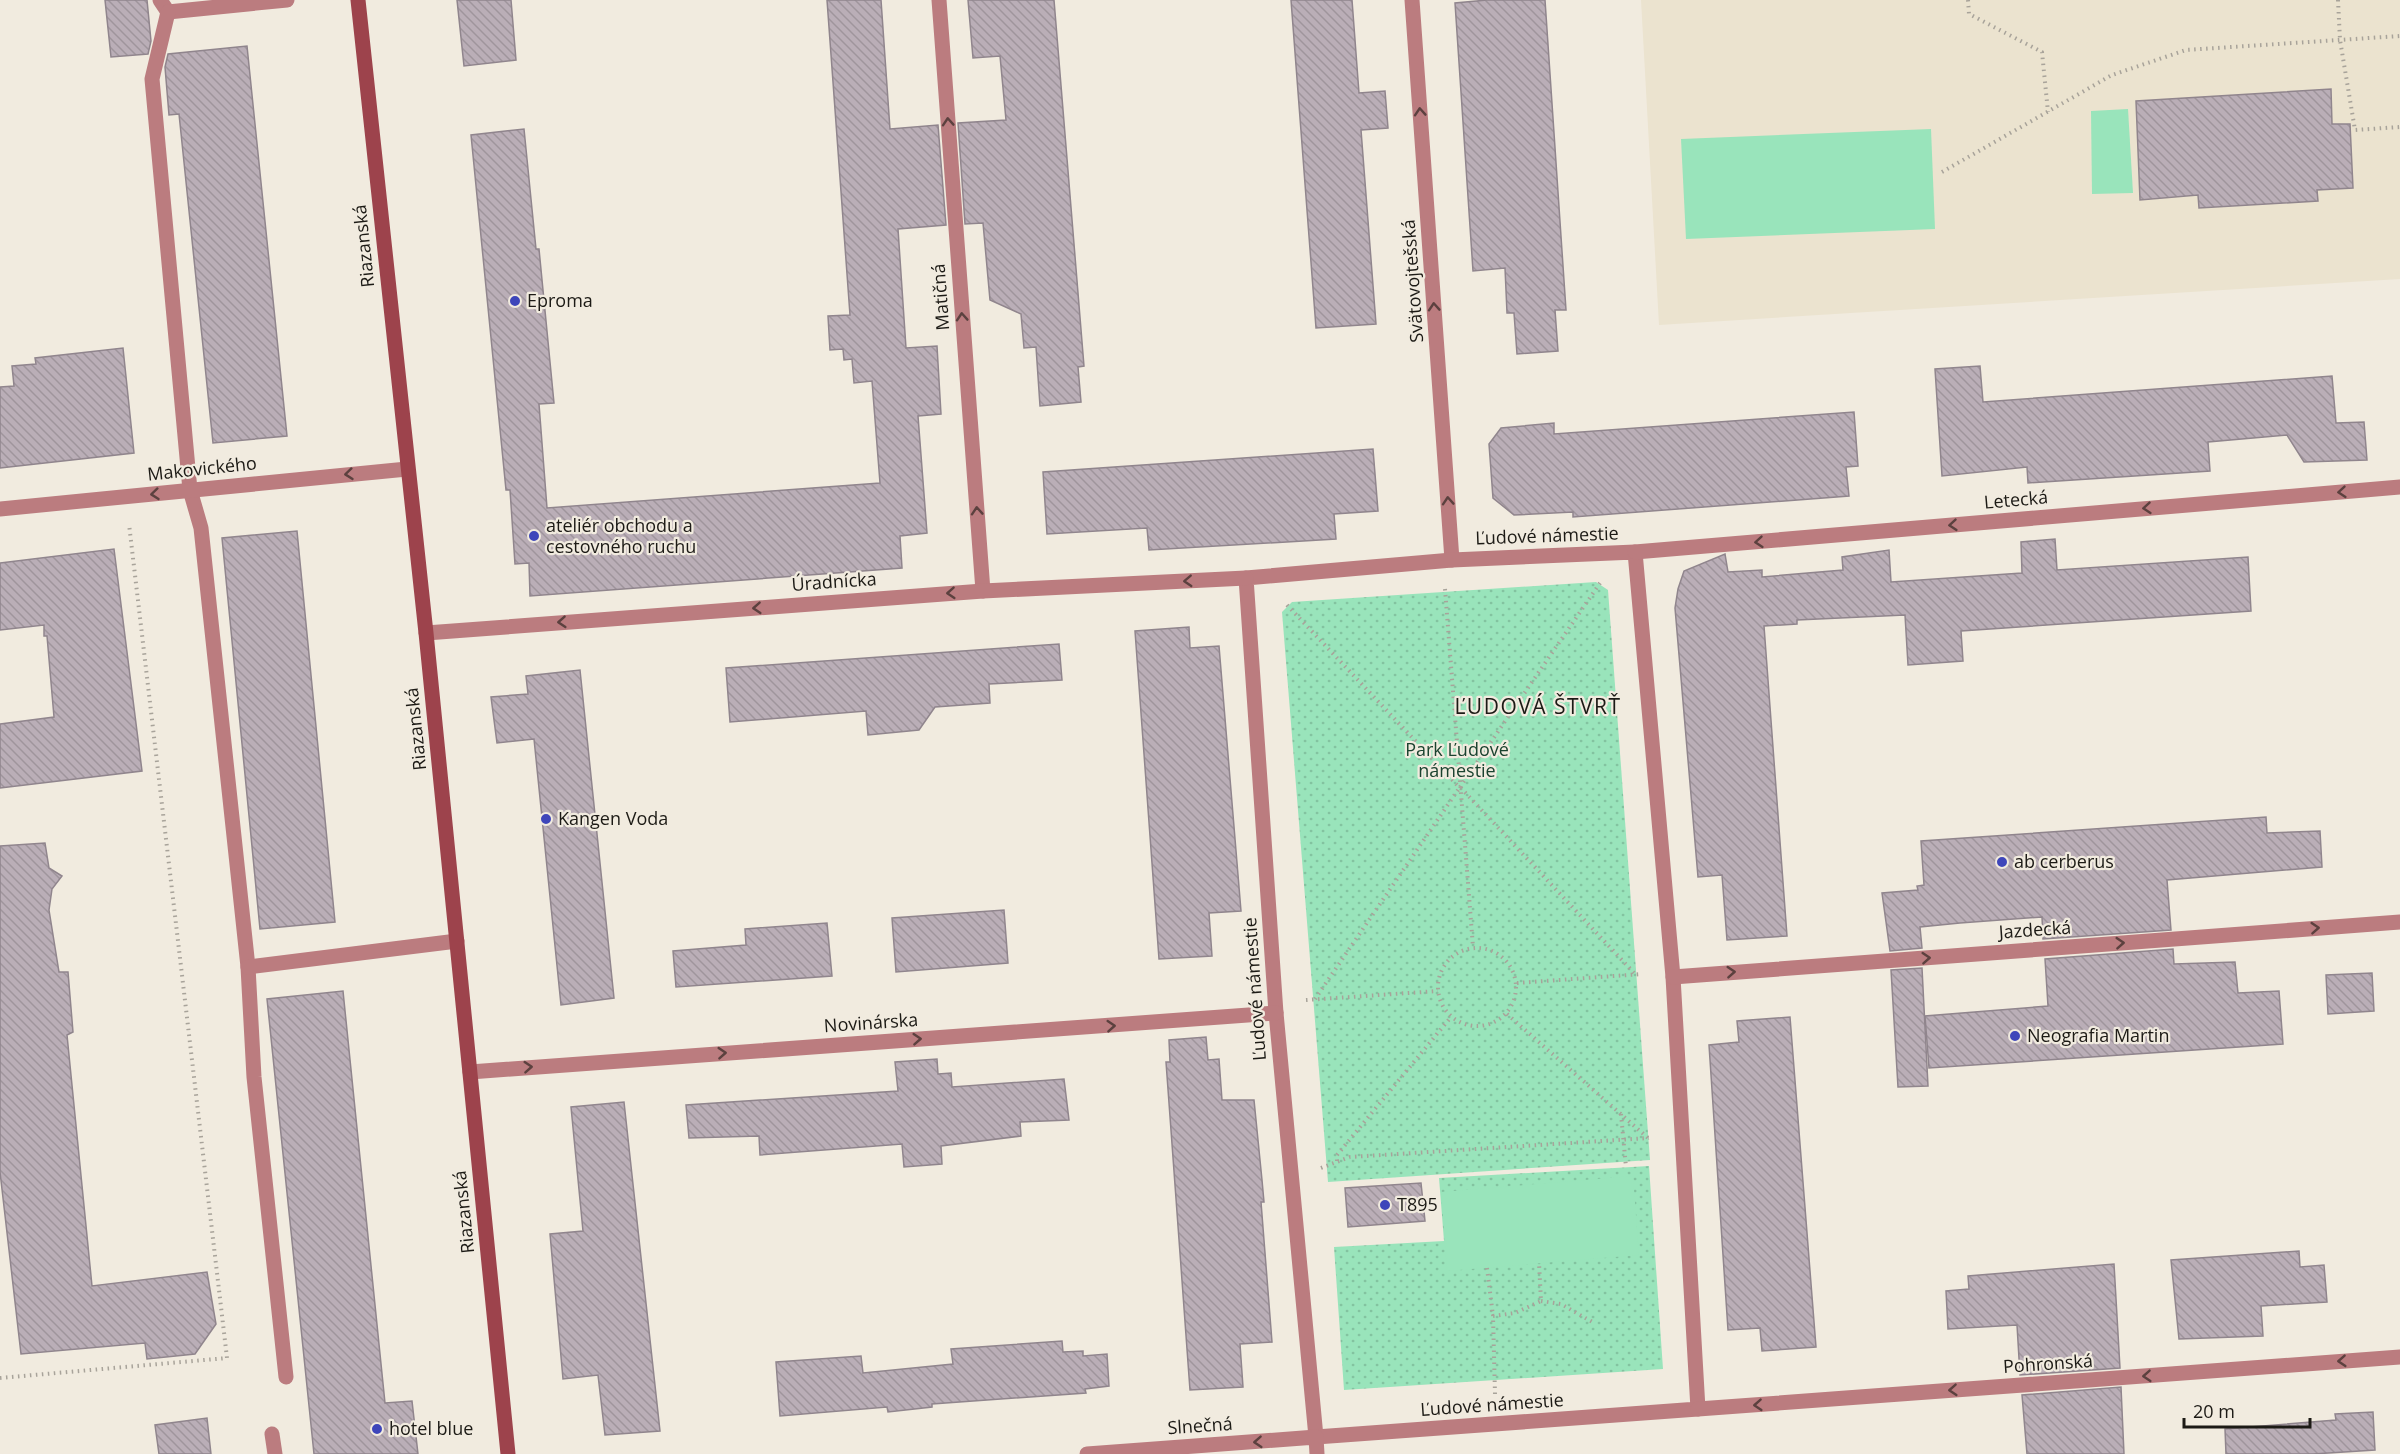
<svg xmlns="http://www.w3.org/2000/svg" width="2400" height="1454" viewBox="0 0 2400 1454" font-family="'Open Sans',sans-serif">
	<defs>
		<pattern id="green-dots" width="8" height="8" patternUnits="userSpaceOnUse" patternTransform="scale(1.5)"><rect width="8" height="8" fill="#99e4bb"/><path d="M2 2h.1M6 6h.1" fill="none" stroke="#83c3a0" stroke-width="1.8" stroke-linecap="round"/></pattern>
		<pattern id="building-back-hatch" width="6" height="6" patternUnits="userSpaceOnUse" patternTransform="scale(1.5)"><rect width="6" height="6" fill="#baaeb7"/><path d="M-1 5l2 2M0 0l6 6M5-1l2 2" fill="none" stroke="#9f959c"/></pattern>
	</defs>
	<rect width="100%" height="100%" fill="#f1ebdf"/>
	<!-- built -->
	<polygon fill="#ebe3cf" points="1641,0 2400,0 2400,279 1659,325"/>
	<!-- green -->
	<g fill="url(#green-dots)">
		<polygon points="1596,582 1608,590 1650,1160 1328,1182 1282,612 1292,602"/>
		<polygon points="1649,1166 1663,1369 1344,1390 1334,1247 1444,1241 1439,1178"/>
	</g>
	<!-- pitch -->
	<g fill="#99e4bb">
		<polygon points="2128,109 2133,193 2092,194 2091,111"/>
		<polygon points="1931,129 1935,229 1686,239 1681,139"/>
		<polygon points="1633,1176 1639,1255 1447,1271 1441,1192"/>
	</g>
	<!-- building -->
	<g fill="url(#building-back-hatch)" stroke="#90858d" stroke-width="1.5">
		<polygon points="105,0 147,0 151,41 148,54 111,57"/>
		<polygon points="457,0 511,0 516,60 464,66"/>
		<polygon points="827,0 881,0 890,129 938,125 946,225 898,229 906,348 937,346 941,414 918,416 927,533 900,536 902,568 530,596 529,563 515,564 510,490 506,490 471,135 524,129 536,249 539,249 554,403 539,404 547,508 880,483 872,381 854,383 852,359 844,360 843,349 830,350 828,316 850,315"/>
		<polygon points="968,0 1054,0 1084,366 1078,367 1081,402 1040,406 1036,347 1024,348 1021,314 990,300 983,223 965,224 958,123 1006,120 1000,56 973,58"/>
		<polygon points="1291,0 1352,0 1359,93 1385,91 1388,128 1361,130 1376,324 1316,328"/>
		<polygon points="1487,0 1545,0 1566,310 1555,310 1558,351 1517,354 1514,313 1507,313 1505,268 1473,271 1455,3"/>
		<polygon points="247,46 287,436 213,443 179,114 169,115 165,67 168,54"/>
		<polygon points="2331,89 2332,124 2350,124 2353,188 2317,190 2318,201 2199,208 2198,195 2140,200 2136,101"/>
		<polygon points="123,348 134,453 0,468 0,387 14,386 12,366 36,364 35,358"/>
		<polygon points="1980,366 1983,402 2332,376 2336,423 2364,422 2367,460 2304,462 2287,435 2208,442 2210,471 2028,483 2027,467 1942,476 1935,369"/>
		<polygon points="1854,412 1858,466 1846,467 1849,496 1573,517 1573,512 1514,515 1493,498 1489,444 1501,428 1554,423 1554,434"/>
		<polygon points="1373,449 1378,511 1334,514 1336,539 1149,550 1147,528 1047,534 1043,472"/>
		<polygon points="297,531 335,922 260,929 222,538"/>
		<polygon points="2055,539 2057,570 2248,557 2251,611 1961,631 1963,661 1908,665 1905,615 1797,620 1797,624 1764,626 1787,936 1727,940 1722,875 1698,877 1675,608 1678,589 1684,571 1725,554 1728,572 1762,570 1762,577 1843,570 1842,557 1889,550 1891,582 2022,573 2021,542"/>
		<polygon points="114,549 142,771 0,788 0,724 54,717 47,636 44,636 44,625 0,630 0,563"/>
		<polygon points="1189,627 1190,648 1219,646 1241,911 1209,913 1212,956 1159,959 1135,631"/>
		<polygon points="1059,644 1062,680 989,684 990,703 935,707 919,730 868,735 866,711 730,722 726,668"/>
		<polygon points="580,670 614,998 561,1005 534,739 497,743 491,697 528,694 526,676"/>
		<polygon points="2266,817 2267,833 2320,831 2322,867 2167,880 2171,930 2043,939 2042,917 1960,923 1920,927 1922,948 1890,951 1882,893 1918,890 1917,886 1924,885 1921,841"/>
		<polygon points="45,843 49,868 62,876 52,889 49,910 59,972 68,972 73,1032 67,1035 92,1286 207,1272 216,1324 195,1354 147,1359 145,1343 21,1354 0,1172 0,846"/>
		<polygon points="1004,910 1008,963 896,972 892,918"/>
		<polygon points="827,923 832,976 676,987 673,951 746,945 745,929"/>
		<polygon points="2173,949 2174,964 2235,962 2238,993 2279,991 2283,1044 1929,1068 1925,1016 2048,1006 2045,959"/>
		<polygon points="1922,968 1928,1086 1898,1087 1891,970"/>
		<polygon points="2372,973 2374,1011 2328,1014 2326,975"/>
		<polygon points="343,991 385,1403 412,1401 418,1454 314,1454 267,999"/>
		<polygon points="1790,1017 1816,1347 1762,1351 1760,1328 1728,1330 1709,1045 1739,1042 1737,1021"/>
		<polygon points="1206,1037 1208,1060 1219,1059 1222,1100 1254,1100 1262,1180 1264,1202 1261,1202 1272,1342 1240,1344 1243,1387 1190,1390 1166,1062 1170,1062 1169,1040"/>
		<polygon points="937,1059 938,1074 951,1073 952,1087 1064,1079 1069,1120 1020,1122 1021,1136 941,1146 942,1164 904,1167 902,1144 760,1155 759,1136 689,1138 686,1105 898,1091 895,1062"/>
		<polygon points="624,1102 660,1431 605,1435 598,1375 563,1379 550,1234 583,1231 571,1107"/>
		<polygon points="1421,1183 1425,1221 1348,1227 1345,1188"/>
		<polygon points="2299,1251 2300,1267 2324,1265 2327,1302 2261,1306 2263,1336 2179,1339 2171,1260"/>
		<polygon points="2114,1264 2120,1368 2020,1375 2017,1325 1948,1329 1946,1291 1969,1289 1968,1276"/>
		<polygon points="1062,1341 1063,1352 1083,1351 1083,1356 1107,1354 1109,1386 1085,1389 1086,1393 932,1404 932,1407 888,1412 887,1407 780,1416 776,1362 861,1356 863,1373 953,1364 951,1349"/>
		<polygon points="2121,1387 2124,1454 2027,1454 2022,1395"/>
		<polygon points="2373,1412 2375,1450 2313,1454 2226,1454 2225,1429 2336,1420 2335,1414"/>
		<polygon points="207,1418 211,1454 159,1454 155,1425"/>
	</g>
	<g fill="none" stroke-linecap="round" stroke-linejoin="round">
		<!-- path -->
		<g stroke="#a8a39a" stroke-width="4" stroke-dasharray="1.5 4.5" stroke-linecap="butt">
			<polyline points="1968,0 1969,14 2042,52 2048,112"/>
			<polyline points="2338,0 2340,40 2355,130 2400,127"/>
			<polyline points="1942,172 2112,75 2186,50 2400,36"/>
			<polyline points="1445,589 1473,947"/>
			<polyline points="1287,605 1459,787"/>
			<polyline points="1460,787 1600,583"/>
			<circle cx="1477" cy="987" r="39"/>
			<polyline points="1517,983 1642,974"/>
			<polyline points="1315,999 1460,787 1636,975"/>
			<polyline points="1306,1000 1438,991"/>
			<polyline points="1507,1014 1648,1138"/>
			<polyline points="1621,1114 1626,1167"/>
			<polyline points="1337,1161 1337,1155 1451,1017"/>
			<polyline points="1321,1168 1350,1157 1649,1138"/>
			<polyline points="1487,1268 1493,1316"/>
			<polyline points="1541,1301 1561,1304 1594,1323"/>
			<polyline points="0,1378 227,1358 129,524"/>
			<polyline points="1495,1394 1493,1316 1515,1313 1541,1301 1539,1263"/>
		</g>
		<!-- lane -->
		<g stroke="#bb7c7f" stroke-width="15">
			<polyline points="160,0 168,12 287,0"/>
			<polyline points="168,12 152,79 190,490 201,528 248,967 254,1077 286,1377"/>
			<polyline points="248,967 457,941"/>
			<polyline points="272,1434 275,1454"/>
		</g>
		<!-- street -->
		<g stroke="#bb7c7f" stroke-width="15">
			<polyline points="939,0 983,591"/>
			<polyline points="1412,0 1452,560"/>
			<polyline points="0,509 407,469"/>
			<polygon points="1635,552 1673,977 1698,1409 1316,1437 1276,1013 1246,578 1452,560"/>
			<polyline points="1635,552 2400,487"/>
			<polyline points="426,633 983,591 1246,578"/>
			<polyline points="1673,977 2400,922"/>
			<polyline points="470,1072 1276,1013"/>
			<polyline points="1698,1409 2400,1357"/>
			<polyline points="1087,1454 1316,1437 1317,1454"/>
		</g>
		<!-- secondary -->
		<polyline stroke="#9d434c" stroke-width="15" points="358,0 426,633 508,1454"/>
	</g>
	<!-- one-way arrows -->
	<defs><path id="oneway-chevron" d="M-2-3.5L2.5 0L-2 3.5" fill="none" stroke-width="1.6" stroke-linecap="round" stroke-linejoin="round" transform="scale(1.5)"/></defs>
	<g stroke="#5c413f">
		<use href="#oneway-chevron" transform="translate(1420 112) rotate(-94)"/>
		<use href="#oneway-chevron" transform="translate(948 122) rotate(-94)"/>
		<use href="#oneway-chevron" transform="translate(1434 307) rotate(-94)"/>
		<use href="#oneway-chevron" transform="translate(962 317) rotate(-94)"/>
		<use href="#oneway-chevron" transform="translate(349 474) rotate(174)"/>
		<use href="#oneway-chevron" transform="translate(2342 492) rotate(175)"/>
		<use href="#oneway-chevron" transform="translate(155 494) rotate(174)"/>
		<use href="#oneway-chevron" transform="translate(1448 501) rotate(-94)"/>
		<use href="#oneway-chevron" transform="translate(2147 508) rotate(175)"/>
		<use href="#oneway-chevron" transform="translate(977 511) rotate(-94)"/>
		<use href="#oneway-chevron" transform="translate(1953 525) rotate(175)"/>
		<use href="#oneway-chevron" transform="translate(1759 542) rotate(175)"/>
		<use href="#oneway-chevron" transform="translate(1188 581) rotate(177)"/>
		<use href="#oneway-chevron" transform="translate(951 593) rotate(176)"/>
		<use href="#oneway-chevron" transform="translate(757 608) rotate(176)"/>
		<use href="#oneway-chevron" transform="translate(562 622) rotate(176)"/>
		<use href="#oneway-chevron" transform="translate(2315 928) rotate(-4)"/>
		<use href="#oneway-chevron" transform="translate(2120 943) rotate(-4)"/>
		<use href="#oneway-chevron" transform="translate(1926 958) rotate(-4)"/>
		<use href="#oneway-chevron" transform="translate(1731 972) rotate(-4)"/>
		<use href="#oneway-chevron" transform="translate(1111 1026) rotate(-4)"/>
		<use href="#oneway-chevron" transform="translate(917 1039) rotate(-4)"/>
		<use href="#oneway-chevron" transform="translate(722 1053) rotate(-4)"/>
		<use href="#oneway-chevron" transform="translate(528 1067) rotate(-4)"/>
		<use href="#oneway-chevron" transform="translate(2342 1361) rotate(176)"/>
		<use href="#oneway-chevron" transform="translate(2147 1376) rotate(176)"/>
		<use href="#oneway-chevron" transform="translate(1953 1390) rotate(176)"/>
		<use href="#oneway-chevron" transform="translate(1758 1405) rotate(176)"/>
		<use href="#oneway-chevron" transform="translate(1258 1442) rotate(176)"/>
	</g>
	<!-- markers -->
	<g fill="#3e46ba" stroke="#f1ebdf" stroke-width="2">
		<circle cx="515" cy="301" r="6"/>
		<circle cx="534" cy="536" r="6"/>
		<circle cx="546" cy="819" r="6"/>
		<circle cx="2002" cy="862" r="6"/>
		<circle cx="2015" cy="1036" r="6"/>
		<circle cx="1385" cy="1205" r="6"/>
		<circle cx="377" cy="1429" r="6"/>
	</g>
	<g text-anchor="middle" stroke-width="4.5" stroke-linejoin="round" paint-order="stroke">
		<!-- street labels -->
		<g font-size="18" fill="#1c1a15" stroke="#f1ebdf">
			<text transform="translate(364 246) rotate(-96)" y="6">Riazanská</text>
			<text transform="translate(1413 281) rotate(-94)" y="6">Svätovojtešská</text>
			<text transform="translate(941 297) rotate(-94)" y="6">Matičná</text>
			<text transform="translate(202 469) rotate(-6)" y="6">Makovického</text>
			<text transform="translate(2016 500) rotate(-5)" y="6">Letecká</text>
			<text transform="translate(1547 536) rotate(-2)" y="6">Ľudové námestie</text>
			<text transform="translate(834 582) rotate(-4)" y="6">Úradnícka</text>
			<text transform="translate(416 729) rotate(-96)" y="6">Riazanská</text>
			<text transform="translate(2035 930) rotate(-4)" y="6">Jazdecká</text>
			<text transform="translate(1255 989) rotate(-94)" y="6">Ľudové námestie</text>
			<text transform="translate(871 1023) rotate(-4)" y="6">Novinárska</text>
			<text transform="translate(464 1212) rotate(-96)" y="6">Riazanská</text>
			<text transform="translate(2048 1364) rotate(-4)" y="6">Pohronská</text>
			<text transform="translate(1492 1405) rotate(-4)" y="6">Ľudové námestie</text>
			<text transform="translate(1200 1426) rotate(-4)" y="6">Slnečná</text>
		</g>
		<!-- poi labels -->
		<g font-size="18" fill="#1c1a15" stroke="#f1ebdf" text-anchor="start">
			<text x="527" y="307">Eproma</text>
			<text x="546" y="532">ateliér obchodu a<tspan x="546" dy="21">cestovného ruchu</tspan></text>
			<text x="558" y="825">Kangen Voda</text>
			<text x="2014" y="868">ab cerberus</text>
			<text x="2027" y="1042">Neografia Martin</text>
			<text x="1397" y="1211">T895</text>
			<text x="389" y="1435">hotel blue</text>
		</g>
		<!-- park labels -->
		<g font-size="18" fill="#1a432f" stroke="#f1ebdf">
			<text x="1457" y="756">Park Ľudové<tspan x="1457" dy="21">námestie</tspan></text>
		</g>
		<!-- quarter labels -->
		<g font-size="21" letter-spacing="1.5" fill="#1c1a15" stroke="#f1ebdf">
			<text x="1538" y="714">ĽUDOVÁ ŠTVRŤ</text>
		</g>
	</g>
	<!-- scale -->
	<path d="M2184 1418v9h126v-9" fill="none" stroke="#1c1a15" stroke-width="3"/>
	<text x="2193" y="1418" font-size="18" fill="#1c1a15" stroke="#f1ebdf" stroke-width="4.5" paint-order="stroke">20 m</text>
</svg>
